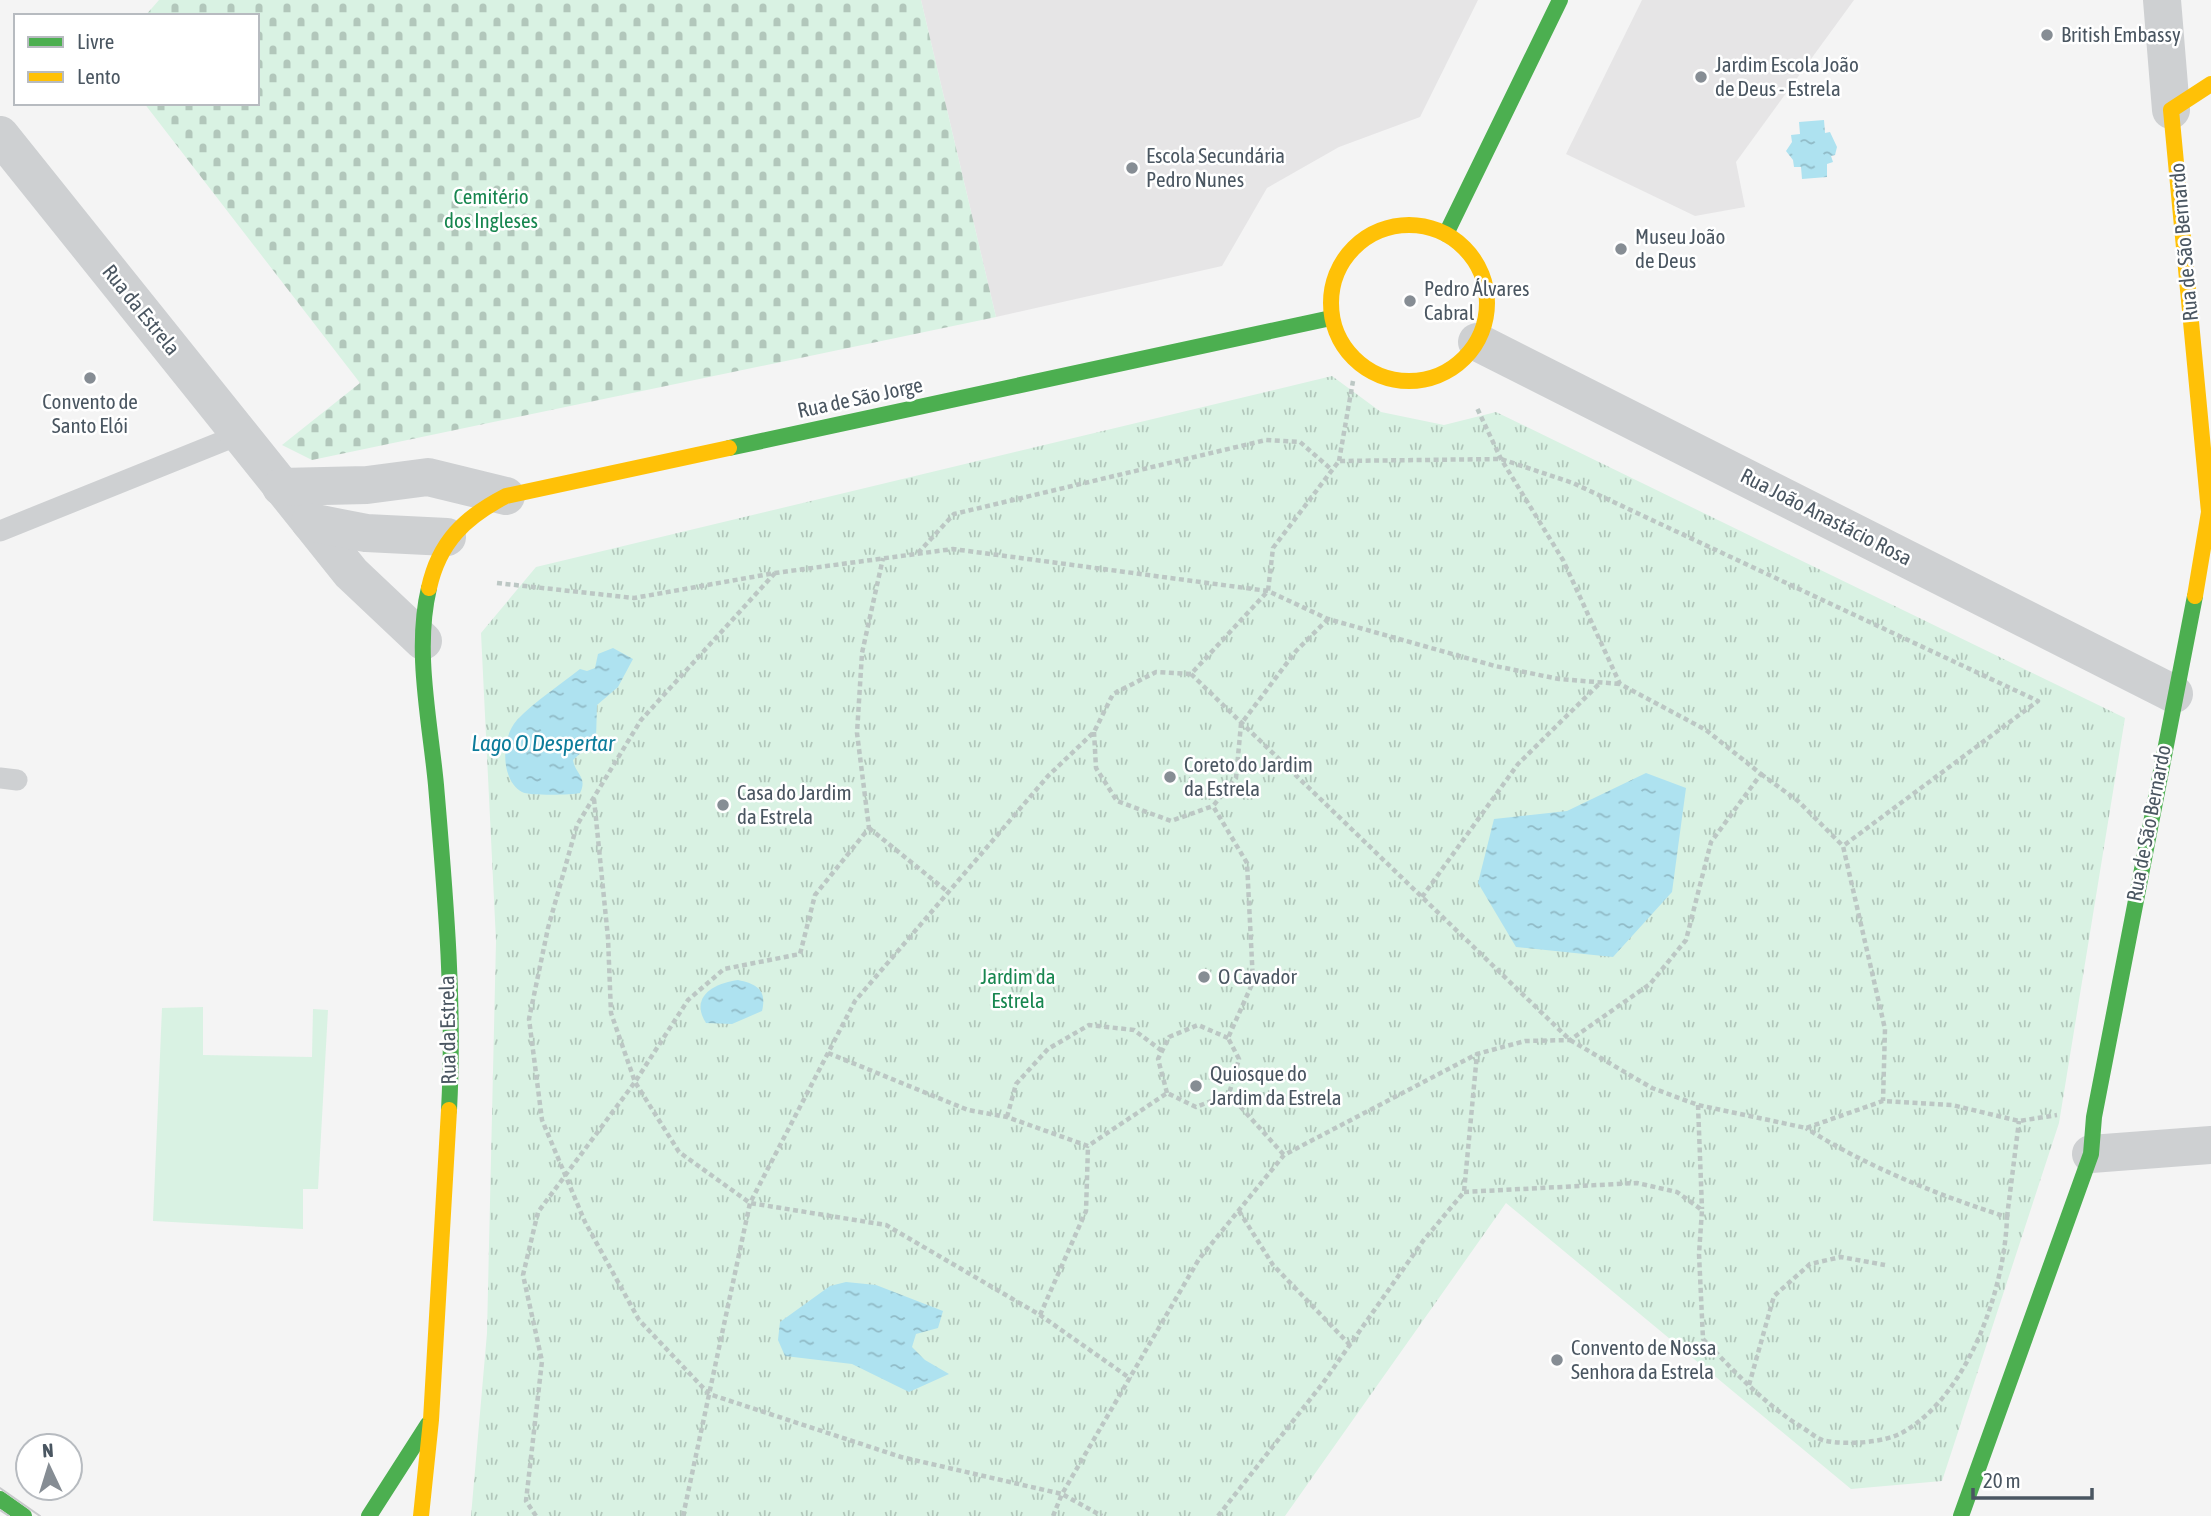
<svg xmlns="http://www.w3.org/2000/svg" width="2211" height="1516" viewBox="0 0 2211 1516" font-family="'Asap Condensed',sans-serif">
	<defs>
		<pattern id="cemetery-stones" width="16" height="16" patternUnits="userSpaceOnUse" patternTransform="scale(1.75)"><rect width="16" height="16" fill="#d9f2e3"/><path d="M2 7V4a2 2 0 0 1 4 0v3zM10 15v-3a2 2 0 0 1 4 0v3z" fill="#b2c7bb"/></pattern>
		<pattern id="park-tufts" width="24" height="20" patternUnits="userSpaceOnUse" patternTransform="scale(1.75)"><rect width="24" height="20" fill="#d9f2e3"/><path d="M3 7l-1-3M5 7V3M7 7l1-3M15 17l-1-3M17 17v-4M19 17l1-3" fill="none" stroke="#b2c7bb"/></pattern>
		<pattern id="water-ripples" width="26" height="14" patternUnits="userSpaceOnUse" patternTransform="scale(1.75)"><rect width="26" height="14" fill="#aee2f0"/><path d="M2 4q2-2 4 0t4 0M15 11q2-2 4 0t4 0" fill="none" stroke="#90bac6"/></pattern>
	</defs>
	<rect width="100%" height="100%" fill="#f4f4f4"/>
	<!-- education -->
	<g fill="#e6e5e6">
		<polygon points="921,0 1478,0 1420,117 1339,147 1267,188 1222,266 996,317"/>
		<polygon points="1642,0 1854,0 1736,162 1745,207 1695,216 1566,154"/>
	</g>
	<!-- green -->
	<polygon fill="#d9f2e3" points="203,1007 203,1055 312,1057 313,1009 328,1010 318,1189 303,1189 303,1229 153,1221 162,1008"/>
	<!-- cemetery -->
	<polygon fill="url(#cemetery-stones)" points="159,0 921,0 996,317 312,460 282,445 360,383 144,103 257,103 257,16 145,16"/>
	<!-- park -->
	<polygon fill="url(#park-tufts)" points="1332,376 1381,412 1444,425 1496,412 2125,718 2059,1123 1942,1481 1851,1489 1506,1203 1285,1516 471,1516 487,1333 496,941 481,633 536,567"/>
	<!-- water -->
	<g fill="url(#water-ripples)">
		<polygon points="1824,120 1825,133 1830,132 1837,147 1835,155 1831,156 1833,162 1827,164 1827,177 1802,179 1801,167 1794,167 1793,160 1786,151 1792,142 1791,135 1800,134 1799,122"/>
		<path d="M613,648L633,659L618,687L597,705L596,739L573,760C575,774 588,777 580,793C573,795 529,796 522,792C500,780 501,737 517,720C535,701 560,685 580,669L587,671L595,668L598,654Z"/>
		<polygon points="1646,773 1686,788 1672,892 1613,957 1516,947 1478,883 1494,819 1567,811"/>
		<path d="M738,980C757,984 767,990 762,1011L732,1024L706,1023C689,996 715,983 738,980Z"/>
		<polygon points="846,1282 876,1285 943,1311 938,1328 916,1334 912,1347 925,1360 949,1374 909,1392 852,1364 785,1356 778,1340 780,1322 830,1286"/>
	</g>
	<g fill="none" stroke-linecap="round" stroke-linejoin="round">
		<!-- path -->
		<g stroke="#bcc7c4" stroke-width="4.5" stroke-dasharray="5 3.5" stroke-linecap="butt">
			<polyline points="1339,461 1353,381"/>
			<polyline points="918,553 954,514 1266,440 1300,442 1332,470"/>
			<polyline points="775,573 641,720 577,825 548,928 529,1019 542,1120 585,1222 639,1320 709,1394 901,1457 1062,1494 1199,1259 1284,1155 1477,1054 1525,1041 1570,1040 1650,984 1686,940 1711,842 1761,774 1706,730 1620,684 1563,560 1501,459 1477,408"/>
			<polyline points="497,583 634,598 775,573 953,549 1268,591 1328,619 1495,666 1559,679 1620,684"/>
			<polyline points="1191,674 1570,1040 1652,1088 1698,1105 1806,1128 1883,1101 1952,1105 2019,1121 2057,1115"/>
			<polyline points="1094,732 1096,768 1117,801 1171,821 1213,806"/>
			<polyline points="1761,774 1798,801 1843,846 1885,1029 1883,1101"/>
			<polyline points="594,799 608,938 611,1013 635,1082 679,1152 750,1203 886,1225 1040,1315 1131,1379"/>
			<polyline points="869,828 948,892"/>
			<polyline points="1422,897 1518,764 1600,683"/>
			<polyline points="828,1053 968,1110 1007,1117 1088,1146 1167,1093 1196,1107 1229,1094 1239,1059 1228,1038 1253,982 1247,863 1213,806 1236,778 1241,724 1296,651 1328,619"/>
			<polyline points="1167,1093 1158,1059 1169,1037 1198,1025 1228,1038"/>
			<polyline points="1229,1094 1284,1155"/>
			<polyline points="1698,1105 1702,1209"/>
			<polyline points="1007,1117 1016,1084 1048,1049 1089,1025 1134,1030 1162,1051"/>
			<path d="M1464,1192L1637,1183L1677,1192L1702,1210L1699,1254L1703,1339C1735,1372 1764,1404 1803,1428C1810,1432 1818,1440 1826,1441C1848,1445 1886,1443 1905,1431C1969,1393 2005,1288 2007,1217C1940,1196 1865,1166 1806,1128"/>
			<polyline points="1239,1211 1273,1265 1350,1345"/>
			<polyline points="2007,1217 2019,1121"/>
			<polyline points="1040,1315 1086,1211 1088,1146"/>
			<polyline points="1749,1385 1774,1296 1810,1264 1841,1257 1885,1265"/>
			<polyline points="536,1516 526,1501 542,1361 523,1275 538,1212 635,1082 688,1000 724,969 800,954 815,895 869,828 857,733 862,653 883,558"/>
			<polyline points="683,1516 750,1203 855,1001 1048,776 1094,732 1113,694 1156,672 1191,674 1268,591 1273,548 1339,461 1501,459 1573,483 2038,701 1843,846"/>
			<polyline points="1053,1516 1062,1494 1102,1516"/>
			<polyline points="1218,1516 1323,1383 1423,1241 1464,1192 1477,1054"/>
		</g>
		<!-- lane -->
		<g stroke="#ced0d2" stroke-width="21">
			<polyline points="0,531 241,434"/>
			<polyline points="0,778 17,780"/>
		</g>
		<!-- street -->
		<g stroke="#ced0d2" stroke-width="38">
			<polyline points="2162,0 2171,110"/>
			<polyline points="0,135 351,573 423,641"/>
			<polyline points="1477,342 2174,694"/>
			<polyline points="281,487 367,485 428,477 506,496"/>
			<polyline points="310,522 366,533 447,537"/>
			<polyline points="2091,1154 2211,1145"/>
		</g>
		<!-- fast -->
		<g stroke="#4caf50" stroke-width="16">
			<polyline points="1446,234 1560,0"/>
			<polyline points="729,448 1331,318"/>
			<path d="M429,588C414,650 430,721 436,785C445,892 455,1002 449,1110"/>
			<polyline points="0,1499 24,1516"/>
			<polyline points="369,1516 428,1424"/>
			<polyline points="1961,1516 2091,1154 2094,1117 2195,596"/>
		</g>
		<!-- slow -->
		<g stroke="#ffc107" stroke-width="16">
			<circle cx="1409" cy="303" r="78"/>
			<path d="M429,588C439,542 465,517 506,496L729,448"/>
			<polyline points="2195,596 2209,512 2171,110 2211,84"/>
			<polyline points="421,1516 431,1420 449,1110"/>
		</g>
		<!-- tram -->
		<g stroke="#c9cacc" stroke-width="2">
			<polyline points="0,1488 40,1516"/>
			<polyline points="0,1510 9,1516"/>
		</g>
	</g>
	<!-- markers -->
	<g fill="#868d94" stroke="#fff" stroke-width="2.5">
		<circle cx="2047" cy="35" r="7"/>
		<circle cx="1701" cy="77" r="7"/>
		<circle cx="1132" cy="168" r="7"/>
		<circle cx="1621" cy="249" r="7"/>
		<circle cx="1410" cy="301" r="7"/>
		<circle cx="90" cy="378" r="7"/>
		<circle cx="1170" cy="777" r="7"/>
		<circle cx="723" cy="805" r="7"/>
		<circle cx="1204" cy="977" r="7"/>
		<circle cx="1196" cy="1086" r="7"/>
		<circle cx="1557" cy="1360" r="7"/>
	</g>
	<g text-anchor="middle" stroke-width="5" stroke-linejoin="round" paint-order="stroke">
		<!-- poi labels -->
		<g font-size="21" fill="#4a5661" stroke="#fff" text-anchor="start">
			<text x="2061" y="42">British Embassy</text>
			<text x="1715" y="72">Jardim Escola João<tspan x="1715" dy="24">de Deus - Estrela</tspan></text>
			<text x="1146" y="163">Escola Secundária<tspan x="1146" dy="24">Pedro Nunes</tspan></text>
			<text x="1635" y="244">Museu João<tspan x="1635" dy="24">de Deus</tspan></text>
			<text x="1424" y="296">Pedro Álvares<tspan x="1424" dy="24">Cabral</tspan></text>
			<text x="90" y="409" text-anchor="middle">Convento de<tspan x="90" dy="24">Santo Elói</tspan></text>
			<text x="1184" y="772">Coreto do Jardim<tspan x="1184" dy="24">da Estrela</tspan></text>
			<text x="737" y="800">Casa do Jardim<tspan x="737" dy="24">da Estrela</tspan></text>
			<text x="1218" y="984">O Cavador</text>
			<text x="1210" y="1081">Quiosque do<tspan x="1210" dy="24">Jardim da Estrela</tspan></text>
			<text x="1571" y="1355">Convento de Nossa<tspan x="1571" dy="24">Senhora da Estrela</tspan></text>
		</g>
		<!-- park labels -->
		<g font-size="21" fill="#17864f" stroke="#fff">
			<text x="491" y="204">Cemitério<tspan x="491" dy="24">dos Ingleses</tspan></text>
			<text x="1018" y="984">Jardim da<tspan x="1018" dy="24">Estrela</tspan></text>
		</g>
		<!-- street labels -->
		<g font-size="21" fill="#4a5661" stroke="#fff">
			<text transform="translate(2184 242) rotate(-95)" y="7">Rua de São Bernardo</text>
			<text transform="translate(141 310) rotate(51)" y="7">Rua da Estrela</text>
			<text transform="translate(860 398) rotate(-12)" y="7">Rua de São Jorge</text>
			<text transform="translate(1826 517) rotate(27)" y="7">Rua João Anastácio Rosa</text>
			<text transform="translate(2149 823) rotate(-79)" y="7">Rua de São Bernardo</text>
			<text transform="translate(448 1030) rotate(-91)" y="7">Rua da Estrela</text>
		</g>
		<!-- water labels -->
		<g font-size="23" font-style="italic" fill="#0c7c9b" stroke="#fff">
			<text x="543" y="751">Lago O Despertar</text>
		</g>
	</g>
	<!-- legend -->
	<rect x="14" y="14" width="245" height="91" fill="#ffffff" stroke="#b7bbc0" stroke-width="2"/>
	<rect x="28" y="37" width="35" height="10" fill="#4caf50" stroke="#b7bbc0" stroke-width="2"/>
	<text x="77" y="49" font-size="21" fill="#4a5661">Livre</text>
	<rect x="28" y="72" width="35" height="10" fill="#ffc107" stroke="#b7bbc0" stroke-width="2"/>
	<text x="77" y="84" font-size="21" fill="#4a5661">Lento</text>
	<!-- north arrow -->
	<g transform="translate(49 1467) rotate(356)"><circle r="33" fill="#ffffff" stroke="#b7bbc0" stroke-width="2"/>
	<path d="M0-5L12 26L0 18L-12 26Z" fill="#868d94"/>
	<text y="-10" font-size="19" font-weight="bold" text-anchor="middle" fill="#4a5661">N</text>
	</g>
	<!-- scale -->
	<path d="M1973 1488v10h119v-10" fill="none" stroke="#4a5661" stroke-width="3.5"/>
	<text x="1983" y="1488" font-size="21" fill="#4a5661" stroke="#ffffff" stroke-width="5" paint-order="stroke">20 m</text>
</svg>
